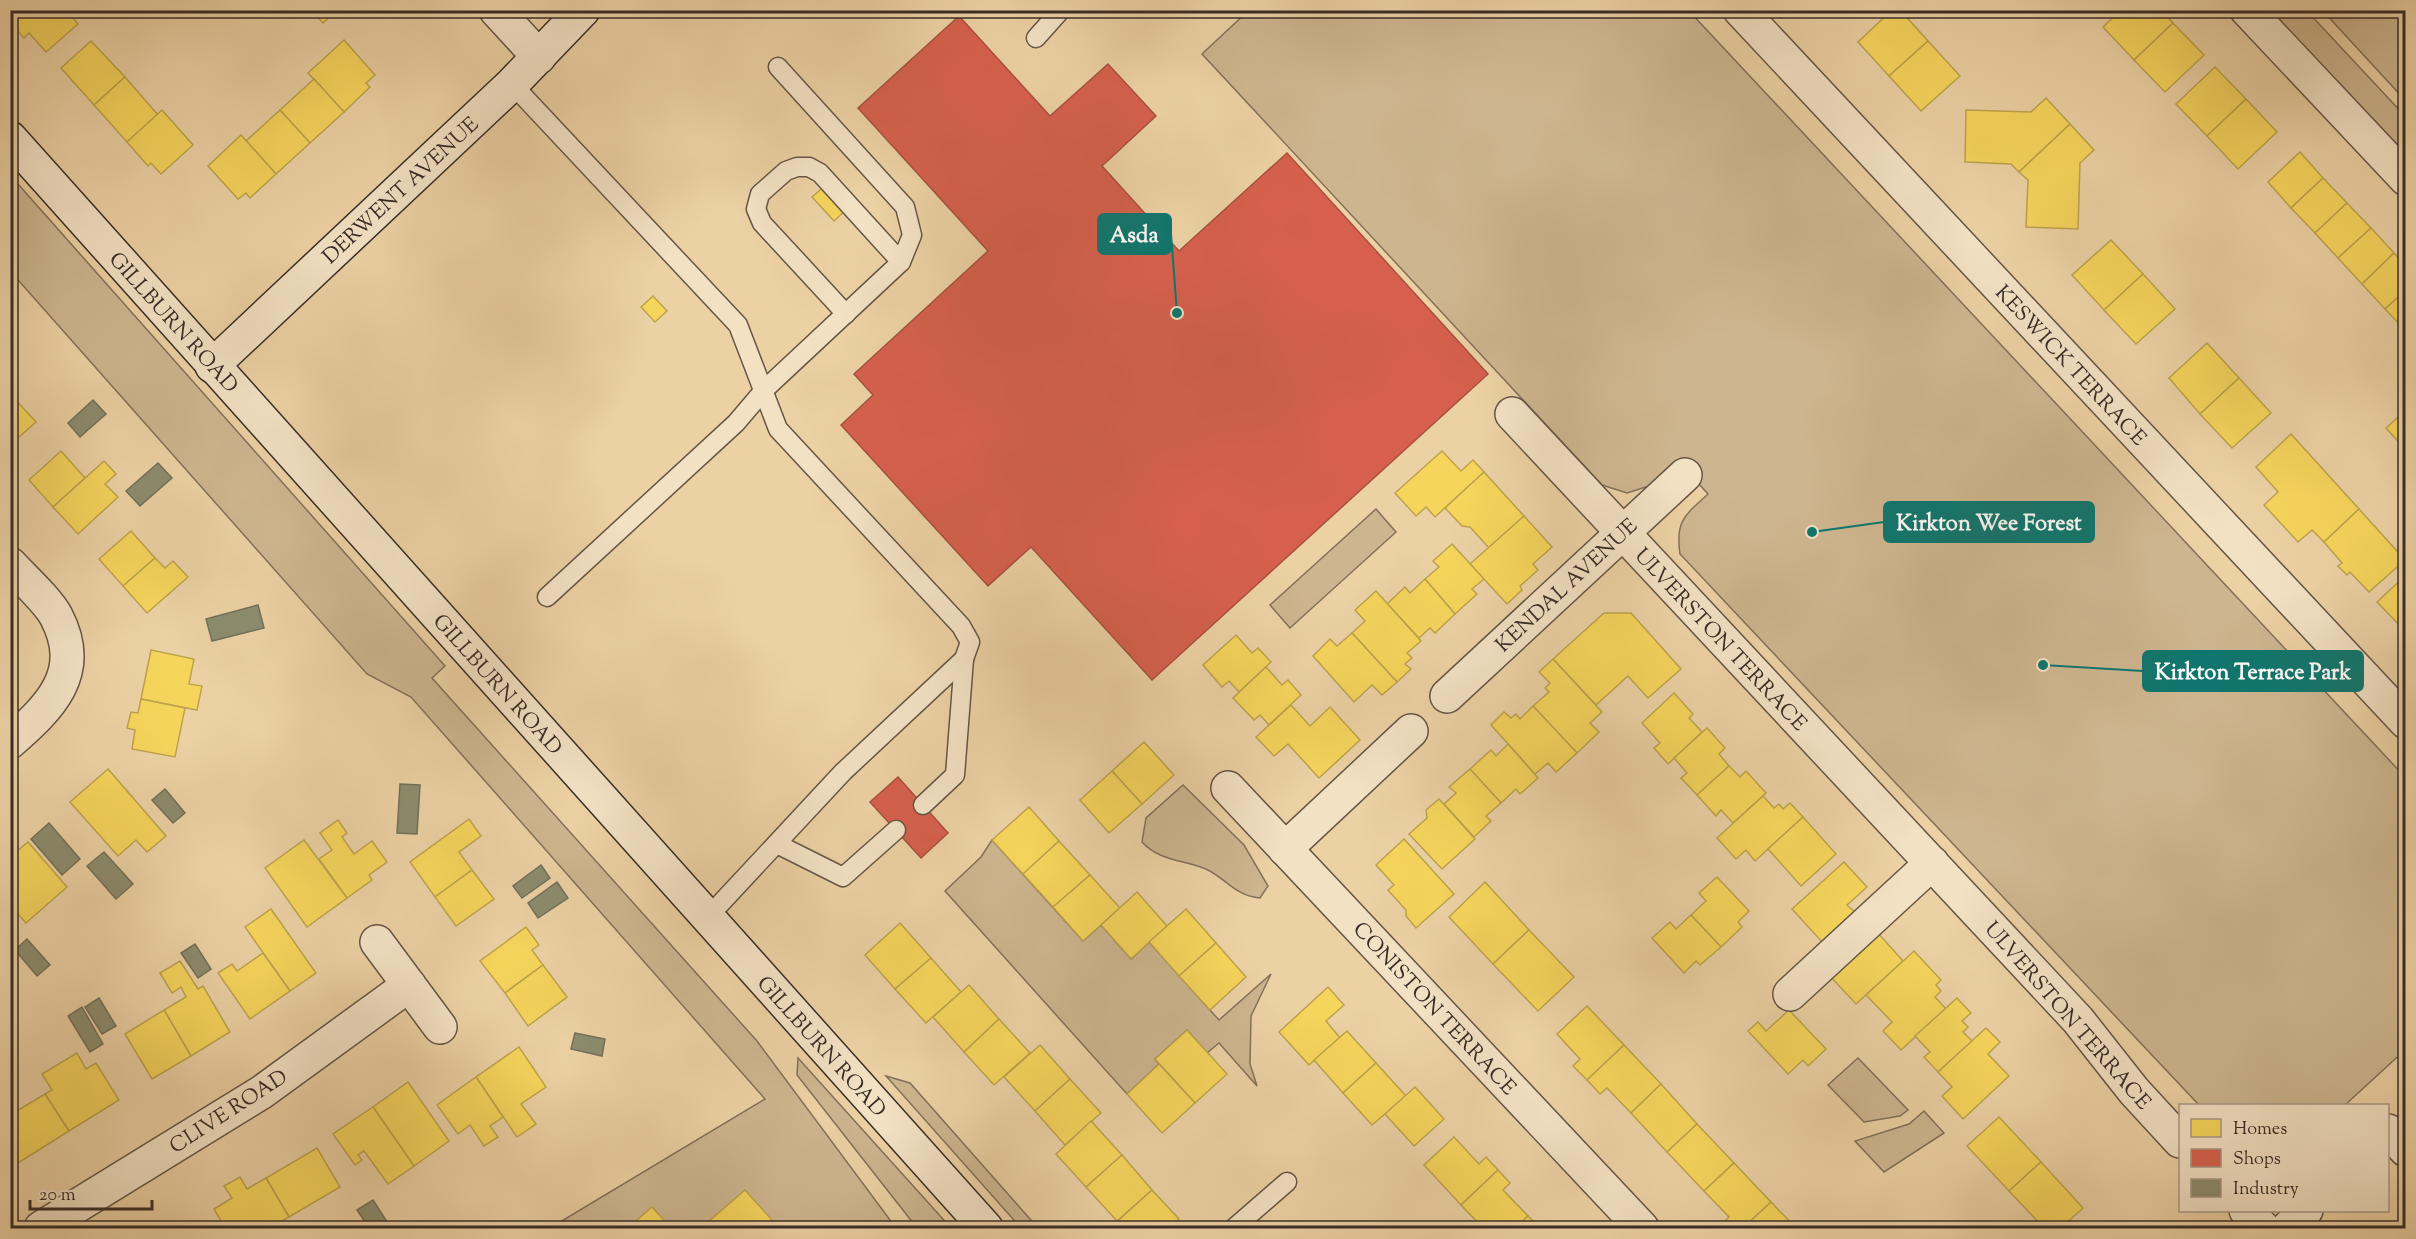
<svg xmlns="http://www.w3.org/2000/svg" width="2416" height="1239" viewBox="0 0 2416 1239" font-family="'Sorts Mill Goudy',serif">
	<rect width="100%" height="100%" fill="#ecd1a4"/>
	<filter id="stains"><feTurbulence type="fractalNoise" baseFrequency=".00333" numOctaves="4"/><feColorMatrix values="0 0 0 0 .2 0 0 0 0 .09 0 0 0 0 .02 0 0 0 .5 -.17"/></filter>
	<radialGradient id="worn" r=".72"><stop offset=".6" stop-color="#630" stop-opacity="0"/><stop offset="1" stop-color="#630" stop-opacity=".3"/></radialGradient>
	<!-- green -->
	<g fill="#cdb58f" stroke="#82715a" stroke-width="1.5">
		<path d="M1248,11H1689L2405,777V1050L2345,1105H2199L1680,554C1675,521 1685,515 1708,494L1679,462L1649,486L1627,493L1602,485L1202,54Z"/>
		<polygon points="2270,11 2307,11 2405,116 2405,155"/>
		<polygon points="2323,11 2405,11 2405,100"/>
		<polygon points="10,175 445,666 432,678 757,1041 896,1228 550,1228 765,1099 411,697 367,674 11,272"/>
		<polygon points="1376,509 1396,532 1290,628 1270,605"/>
		<path d="M1183,785L1244,845L1268,886L1260,898C1235,896 1227,879 1206,869C1184,860 1159,861 1142,842L1146,818Z"/>
		<polygon points="992,840 1083,941 1101,925 1131,959 1149,942 1219,1020 1271,974 1251,1016 1250,1064 1257,1086 1219,1043 1207,1053 1187,1030 1155,1059 1159,1064 1127,1094 945,891 981,857"/>
		<polygon points="798,1058 951,1228 917,1228 797,1075"/>
		<polygon points="1858,1058 1908,1110 1900,1116 1864,1122 1828,1085"/>
		<polygon points="886,1076 910,1083 1038,1228 1021,1228"/>
		<polygon points="1924,1111 1944,1133 1884,1172 1855,1141 1909,1124"/>
	</g>
	<!-- homes -->
	<g fill="#f6d55c" stroke="#bda34c" stroke-width="1.5">
		<polygon points="15,10 66,10 78,24 46,52 29,33 24,38 10,22 10,14"/>
		<polygon points="311,10 337,10 323,23"/>
		<polygon points="1892,10 1900,10 1928,41 1889,76 1858,42"/>
		<polygon points="2121,10 2162,10 2173,23 2134,60 2103,27"/>
		<polygon points="2173,23 2204,55 2165,92 2134,60"/>
		<polygon points="344,40 375,75 366,83 370,87 344,112 308,73"/>
		<polygon points="91,41 125,77 94,105 61,68"/>
		<polygon points="1928,41 1960,76 1921,111 1889,76"/>
		<polygon points="2215,67 2246,99 2207,136 2176,104"/>
		<polygon points="125,77 158,115 127,142 94,105"/>
		<polygon points="314,79 344,112 310,143 280,110"/>
		<polygon points="2046,98 2070,124 2019,172 2011,164 1965,162 1966,110 2031,112"/>
		<polygon points="2246,99 2277,132 2238,169 2207,136"/>
		<polygon points="162,110 193,145 161,174 151,163 148,166 127,142"/>
		<polygon points="280,110 310,143 276,174 246,141"/>
		<polygon points="2070,124 2094,150 2080,163 2078,229 2026,227 2028,180 2019,172"/>
		<polygon points="241,135 276,174 250,198 246,193 238,199 208,166"/>
		<polygon points="2300,152 2323,178 2291,208 2268,182"/>
		<polygon points="2323,178 2347,203 2315,233 2291,208"/>
		<polygon points="827,184 848,208 834,221 812,197"/>
		<polygon points="2347,203 2371,228 2338,258 2315,233"/>
		<polygon points="2371,228 2394,253 2362,284 2338,258"/>
		<polygon points="2111,240 2143,274 2104,310 2072,275"/>
		<polygon points="2394,253 2406,266 2406,290 2385,309 2362,284"/>
		<polygon points="2143,274 2175,309 2136,344 2104,310"/>
		<polygon points="2406,290 2406,331 2385,309"/>
		<polygon points="653,296 667,311 655,322 641,307"/>
		<polygon points="2207,343 2239,378 2200,414 2169,378"/>
		<polygon points="2239,378 2271,413 2232,448 2200,414"/>
		<polygon points="12,396 36,422 10,445 10,397"/>
		<polygon points="2406,410 2406,450 2386,428"/>
		<polygon points="2291,434 2359,509 2324,542 2312,530 2298,542 2264,505 2278,492 2256,467"/>
		<polygon points="61,451 85,478 53,507 29,480"/>
		<polygon points="1442,451 1461,471 1473,460 1484,472 1435,517 1426,507 1416,516 1395,493"/>
		<polygon points="104,461 116,474 105,484 118,497 78,534 53,507"/>
		<polygon points="1484,472 1524,516 1489,548 1470,527 1462,526 1445,508"/>
		<polygon points="2359,509 2405,560 2369,592 2350,572 2347,575 2338,566 2342,563 2324,542"/>
		<polygon points="1524,516 1552,547 1533,564 1538,570 1520,586 1522,590 1507,604 1470,564"/>
		<polygon points="131,531 155,558 123,586 99,559"/>
		<polygon points="1452,544 1484,579 1472,589 1477,594 1455,614 1425,579 1439,567 1433,561"/>
		<polygon points="155,558 165,568 173,561 188,577 147,613 123,586"/>
		<polygon points="2406,575 2406,632 2377,602"/>
		<polygon points="1425,579 1455,614 1435,633 1430,628 1419,638 1387,604 1405,587 1410,593"/>
		<polygon points="1376,591 1421,641 1407,653 1412,658 1405,664 1411,669 1397,682 1352,633 1365,621 1355,610"/>
		<polygon points="1604,613 1631,613 1681,669 1648,698 1628,676 1596,705 1553,659"/>
		<polygon points="1352,633 1397,682 1382,695 1372,685 1354,702 1313,656 1330,639 1337,646"/>
		<polygon points="1236,635 1252,653 1258,648 1271,662 1239,692 1229,681 1222,687 1203,665"/>
		<polygon points="151,650 194,659 189,684 202,686 197,710 141,699"/>
		<polygon points="1553,659 1602,712 1590,723 1599,732 1577,753 1533,706 1549,692 1545,688 1550,683 1539,672"/>
		<polygon points="1266,667 1282,685 1288,680 1301,695 1269,725 1260,715 1254,720 1233,698"/>
		<polygon points="1674,693 1693,714 1689,718 1702,732 1668,764 1654,748 1660,743 1642,723"/>
		<polygon points="141,699 185,708 175,757 132,749 135,730 127,728 131,712 138,713"/>
		<polygon points="1291,705 1310,726 1330,707 1360,740 1319,778 1288,744 1274,756 1256,737"/>
		<polygon points="1533,706 1577,753 1556,772 1548,763 1535,774 1491,725 1504,712 1511,718 1516,714 1520,719"/>
		<polygon points="1707,728 1725,748 1719,754 1729,766 1697,795 1681,778 1687,773 1674,758"/>
		<polygon points="1144,742 1174,775 1142,804 1112,771"/>
		<polygon points="1508,744 1538,778 1520,794 1516,789 1501,803 1470,769 1491,750 1496,756"/>
		<polygon points="1729,766 1740,777 1746,771 1766,793 1733,823 1721,810 1716,816 1697,795"/>
		<polygon points="108,769 166,836 147,852 136,840 118,856 70,802"/>
		<polygon points="1470,769 1501,803 1486,816 1491,821 1474,837 1444,804 1456,793 1449,787"/>
		<polygon points="1112,771 1142,804 1109,833 1080,800"/>
		<polygon points="1763,796 1774,808 1779,804 1783,809 1790,803 1803,817 1755,861 1746,850 1736,859 1717,838"/>
		<polygon points="1439,799 1475,839 1442,869 1409,834 1427,818 1426,810"/>
		<polygon points="1029,807 1059,841 1023,874 992,840"/>
		<polygon points="1803,817 1836,854 1801,886 1768,849"/>
		<polygon points="469,819 481,836 459,852 472,870 435,897 410,862"/>
		<polygon points="338,820 347,833 342,837 354,854 372,841 387,862 369,875 372,880 347,898 319,859 332,850 320,833"/>
		<polygon points="1404,839 1454,894 1416,928 1406,916 1406,910 1388,890 1394,885 1376,865"/>
		<polygon points="304,840 347,898 307,927 265,868"/>
		<polygon points="1059,841 1090,875 1053,907 1023,874"/>
		<polygon points="28,842 67,887 26,923 10,905 10,857"/>
		<polygon points="1844,862 1867,887 1847,905 1857,914 1824,944 1792,909"/>
		<polygon points="472,870 494,899 456,926 435,897"/>
		<polygon points="1090,875 1120,908 1083,941 1053,907"/>
		<polygon points="1717,877 1749,911 1738,922 1742,927 1721,947 1691,915 1706,901 1699,893"/>
		<polygon points="1485,882 1529,930 1493,964 1449,917"/>
		<polygon points="1137,892 1167,926 1131,959 1101,925"/>
		<polygon points="271,909 316,973 290,991 245,927"/>
		<polygon points="1186,909 1216,943 1179,976 1149,942"/>
		<polygon points="1691,915 1721,947 1700,965 1696,961 1684,973 1652,938 1670,922 1676,929"/>
		<polygon points="900,923 931,958 895,989 865,955"/>
		<polygon points="526,927 539,945 532,950 543,965 505,993 480,961"/>
		<polygon points="1529,930 1574,977 1538,1011 1493,964"/>
		<polygon points="1877,932 1903,961 1856,1004 1830,976"/>
		<polygon points="1216,943 1246,977 1210,1010 1179,976"/>
		<polygon points="1914,951 1941,980 1936,985 1941,991 1935,997 1946,1009 1901,1050 1883,1031 1892,1022 1866,995"/>
		<polygon points="263,953 290,991 250,1019 218,973 232,964 237,971"/>
		<polygon points="931,958 961,992 926,1023 895,989"/>
		<polygon points="180,961 198,989 203,986 230,1032 191,1056 164,1010 186,997 181,987 172,993 160,973"/>
		<polygon points="543,965 567,997 528,1026 505,993"/>
		<polygon points="969,985 999,1019 964,1052 933,1017"/>
		<polygon points="1328,987 1344,1005 1326,1021 1340,1038 1309,1065 1279,1032"/>
		<polygon points="1957,998 1971,1013 1962,1021 1968,1027 1963,1032 1972,1041 1938,1072 1924,1057 1930,1052 1915,1036"/>
		<polygon points="1587,1006 1624,1045 1587,1080 1573,1066 1580,1059 1557,1034"/>
		<polygon points="164,1010 191,1056 152,1079 125,1034"/>
		<polygon points="1789,1010 1826,1049 1808,1066 1803,1060 1788,1074 1748,1031 1758,1022 1766,1031"/>
		<polygon points="999,1019 1030,1053 994,1085 964,1052"/>
		<polygon points="1986,1028 2000,1042 1988,1054 2009,1076 1963,1119 1942,1096 1952,1087 1938,1072"/>
		<polygon points="1187,1030 1227,1074 1195,1103 1155,1059"/>
		<polygon points="1347,1031 1376,1063 1343,1093 1314,1060"/>
		<polygon points="1040,1045 1070,1079 1035,1111 1004,1077"/>
		<polygon points="1624,1045 1661,1084 1631,1113 1607,1088 1600,1094 1587,1080"/>
		<polygon points="519,1047 546,1087 521,1104 536,1124 517,1137 476,1077"/>
		<polygon points="77,1053 86,1069 96,1063 119,1100 69,1131 45,1094 52,1090 42,1074"/>
		<polygon points="1376,1063 1406,1096 1372,1125 1343,1093"/>
		<polygon points="1159,1064 1195,1103 1162,1133 1127,1094"/>
		<polygon points="476,1077 503,1117 490,1126 498,1137 484,1146 470,1125 458,1134 437,1105"/>
		<polygon points="1070,1079 1101,1113 1065,1145 1035,1111"/>
		<polygon points="408,1082 449,1141 414,1166 373,1107"/>
		<polygon points="1661,1084 1697,1124 1667,1152 1631,1113"/>
		<polygon points="1415,1087 1444,1119 1414,1146 1385,1114"/>
		<polygon points="45,1094 69,1131 18,1163 10,1151 10,1115"/>
		<polygon points="373,1107 414,1166 388,1184 364,1151 358,1155 362,1160 355,1165 333,1134"/>
		<polygon points="1999,1117 2041,1162 2009,1191 1967,1146"/>
		<polygon points="1091,1121 1122,1155 1086,1187 1056,1154"/>
		<polygon points="1697,1124 1734,1163 1704,1191 1667,1152"/>
		<polygon points="1454,1137 1479,1164 1486,1157 1498,1170 1461,1205 1424,1165"/>
		<polygon points="317,1148 340,1187 289,1217 266,1178"/>
		<polygon points="1122,1155 1152,1190 1117,1221 1086,1187"/>
		<polygon points="2041,1162 2083,1208 2061,1228 2044,1228 2009,1191"/>
		<polygon points="1734,1163 1771,1202 1743,1228 1726,1228 1722,1224 1729,1217 1704,1191"/>
		<polygon points="1498,1170 1510,1183 1503,1190 1528,1216 1515,1228 1483,1228 1461,1205"/>
		<polygon points="240,1177 247,1189 266,1178 289,1217 270,1228 225,1228 214,1209 232,1198 224,1186"/>
		<polygon points="745,1190 779,1228 701,1228"/>
		<polygon points="1152,1190 1179,1219 1169,1228 1115,1228 1112,1226"/>
		<polygon points="1771,1202 1796,1228 1743,1228"/>
		<polygon points="652,1207 671,1228 628,1228"/>
		<polygon points="1528,1216 1540,1228 1515,1228"/>
	</g>
	<!-- shops -->
	<g fill="#d6604d" stroke="#a75141" stroke-width="1.5">
		<polygon points="959,16 1050,116 1108,64 1156,116 1102,166 1179,251 1287,153 1488,374 1152,680 1031,547 988,586 841,425 873,395 854,374 988,251 858,108"/>
		<polygon points="898,777 948,833 921,858 870,802"/>
	</g>
	<!-- industry -->
	<g fill="#8c8c6e" stroke="#737058" stroke-width="1.5">
		<polygon points="93,400 106,414 80,437 68,423"/>
		<polygon points="158,463 172,478 140,506 126,491"/>
		<polygon points="258,605 264,628 212,641 206,619"/>
		<polygon points="400,784 420,785 417,834 397,833"/>
		<polygon points="165,789 185,813 173,823 152,800"/>
		<polygon points="49,823 80,859 62,875 31,839"/>
		<polygon points="104,852 133,884 116,899 87,866"/>
		<polygon points="541,865 550,878 522,898 513,886"/>
		<polygon points="557,882 568,898 538,918 528,903"/>
		<polygon points="27,939 50,965 37,976 15,950"/>
		<polygon points="195,944 211,969 198,978 181,953"/>
		<polygon points="99,998 116,1026 102,1034 85,1007"/>
		<polygon points="82,1007 103,1044 90,1052 68,1016"/>
		<polygon points="575,1033 605,1039 602,1056 571,1049"/>
		<polygon points="373,1200 391,1228 369,1228 357,1210"/>
	</g>
	<g fill="none" stroke-linecap="round" stroke-linejoin="round">
		<!-- lane casing -->
		<g stroke="#655646" stroke-width="21">
			<g id="lane">
				<polyline points="1036,38 1061,10"/>
				<polyline points="512,84 738,325 778,429 961,626 970,642 964,659 843,772 707,918"/>
				<polyline points="846,314 762,223 756,209 760,194 786,171 797,167 809,167 820,173 901,262"/>
				<polyline points="547,597 736,423 764,390 901,262 912,235 905,207 778,67"/>
				<polyline points="923,805 955,775 964,659"/>
				<polyline points="777,844 843,877 896,830"/>
				<polyline points="1234,1228 1287,1182"/>
			</g>
		</g>
		<!-- street casing -->
		<g stroke="#655646" stroke-width="36">
			<g id="street">
				<polyline points="496,10 539,57"/>
				<polyline points="1740,10 2406,722"/>
				<polyline points="2247,10 2406,179"/>
				<polyline points="1512,414 2078,1020 2134,1091 2180,1141"/>
				<path d="M10,564C23,578 48,601 56,616C86,673 50,707 10,742"/>
				<polyline points="1447,696 1685,475"/>
				<polyline points="1228,788 1642,1228"/>
				<polyline points="1285,849 1411,731"/>
				<polyline points="377,942 440,1027"/>
				<polyline points="1790,994 1932,863"/>
				<polyline points="2388,1131 2406,1150"/>
				<polyline points="2246,1210 2263,1228"/>
				<polyline points="41,1228 262,1092 409,985"/>
				<polyline points="2288,1228 2306,1210"/>
			</g>
		</g>
		<!-- secondary casing -->
		<g stroke="#382d26" stroke-width="36">
			<g id="secondary">
				<polyline points="10,138 986,1228"/>
				<polyline points="212,366 512,84 583,10"/>
			</g>
		</g>
		<!-- lane -->
		<use href="#lane" stroke="#f3e1c4" stroke-width="18"/>
		<!-- street -->
		<use href="#street" stroke="#f3e1c4" stroke-width="33"/>
		<!-- secondary -->
		<use href="#secondary" stroke="#f3e1c4" stroke-width="33"/>
	</g>
	<g text-anchor="middle" stroke-width="6" stroke-linejoin="round" paint-order="stroke">
		<!-- street labels -->
		<g font-size="21" fill="#382d26" stroke="#f3e1c4">
			<text transform="translate(400 190) rotate(-43)" y="7">DERWENT AVENUE</text>
			<text transform="translate(174 322) rotate(48)" y="7">GILLBURN ROAD</text>
			<text transform="translate(2071 365) rotate(47)" y="7">KESWICK TERRACE</text>
			<text transform="translate(1566 585) rotate(-43)" y="7">KENDAL AVENUE</text>
			<text transform="translate(1721 639) rotate(47)" y="7">ULVERSTON TERRACE</text>
			<text transform="translate(498 684) rotate(48)" y="7">GILLBURN ROAD</text>
			<text transform="translate(1435 1008) rotate(47)" y="7">CONISTON TERRACE</text>
			<text transform="translate(2068 1015) rotate(49)" y="7">ULVERSTON TERRACE</text>
			<text transform="translate(822 1046) rotate(48)" y="7">GILLBURN ROAD</text>
			<text transform="translate(228 1111) rotate(-33)" y="7">CLIVE ROAD</text>
		</g>
	</g>
	<!-- callouts -->
	<path fill="none" stroke="#0f766e" stroke-width="2" d="M1177 313L1171 234M1812 532L1884 522M2043 665L2143 671"/>
	<g fill="#0f766e" stroke="#f3e1c4" stroke-width="2">
		<circle cx="1177" cy="313" r="6"/>
		<circle cx="1812" cy="532" r="6"/>
		<circle cx="2043" cy="665" r="6"/>
	</g>
	<g fill="#0f766e" stroke="#0f766e" stroke-width="2">
		<rect x="1098" y="214" width="73" height="40" rx="6"/>
		<rect x="1884" y="502" width="210" height="40" rx="6"/>
		<rect x="2143" y="651" width="220" height="40" rx="6"/>
	</g>
	<g font-size="22" text-anchor="middle" font-weight="bold" fill="#fff">
		<text x="1134" y="242">Asda</text>
		<text x="1989" y="530">Kirkton Wee Forest</text>
		<text x="2253" y="679">Kirkton Terrace Park</text>
	</g>
	<!-- margin -->
	<rect width="2416" height="1239" fill="none" stroke="#ecd1a4" stroke-width="36"/>
	<rect x="12" y="12" width="2392" height="1215" fill="none" stroke="#382d26" stroke-width="3"/>
	<rect x="18" y="18" width="2380" height="1203" fill="none" stroke="#382d26" stroke-width="1.5"/>
	<!-- legend -->
	<rect x="2179" y="1104" width="210" height="108" fill="#f3e1c4" stroke="#a89985" stroke-width="1.5"/>
	<rect x="2191" y="1119" width="30" height="18" fill="#f6d55c" stroke="#a89985" stroke-width="1.5"/>
	<text x="2233" y="1134" font-size="18" fill="#382d26">Homes</text>
	<rect x="2191" y="1149" width="30" height="18" fill="#d6604d" stroke="#a89985" stroke-width="1.5"/>
	<text x="2233" y="1164" font-size="18" fill="#382d26">Shops</text>
	<rect x="2191" y="1179" width="30" height="18" fill="#8c8c6e" stroke="#a89985" stroke-width="1.5"/>
	<text x="2233" y="1194" font-size="18" fill="#382d26">Industry</text>
	<!-- scale -->
	<path d="M30 1200v9h122v-9" fill="none" stroke="#382d26" stroke-width="3"/>
	<text x="39" y="1200" font-size="18" fill="#382d26" stroke="#f3e1c4" stroke-width="4.5" paint-order="stroke">20 m</text>
	<rect width="100%" height="100%" filter="url(#stains)"/>
	<rect width="100%" height="100%" fill="url(#worn)"/>
</svg>
